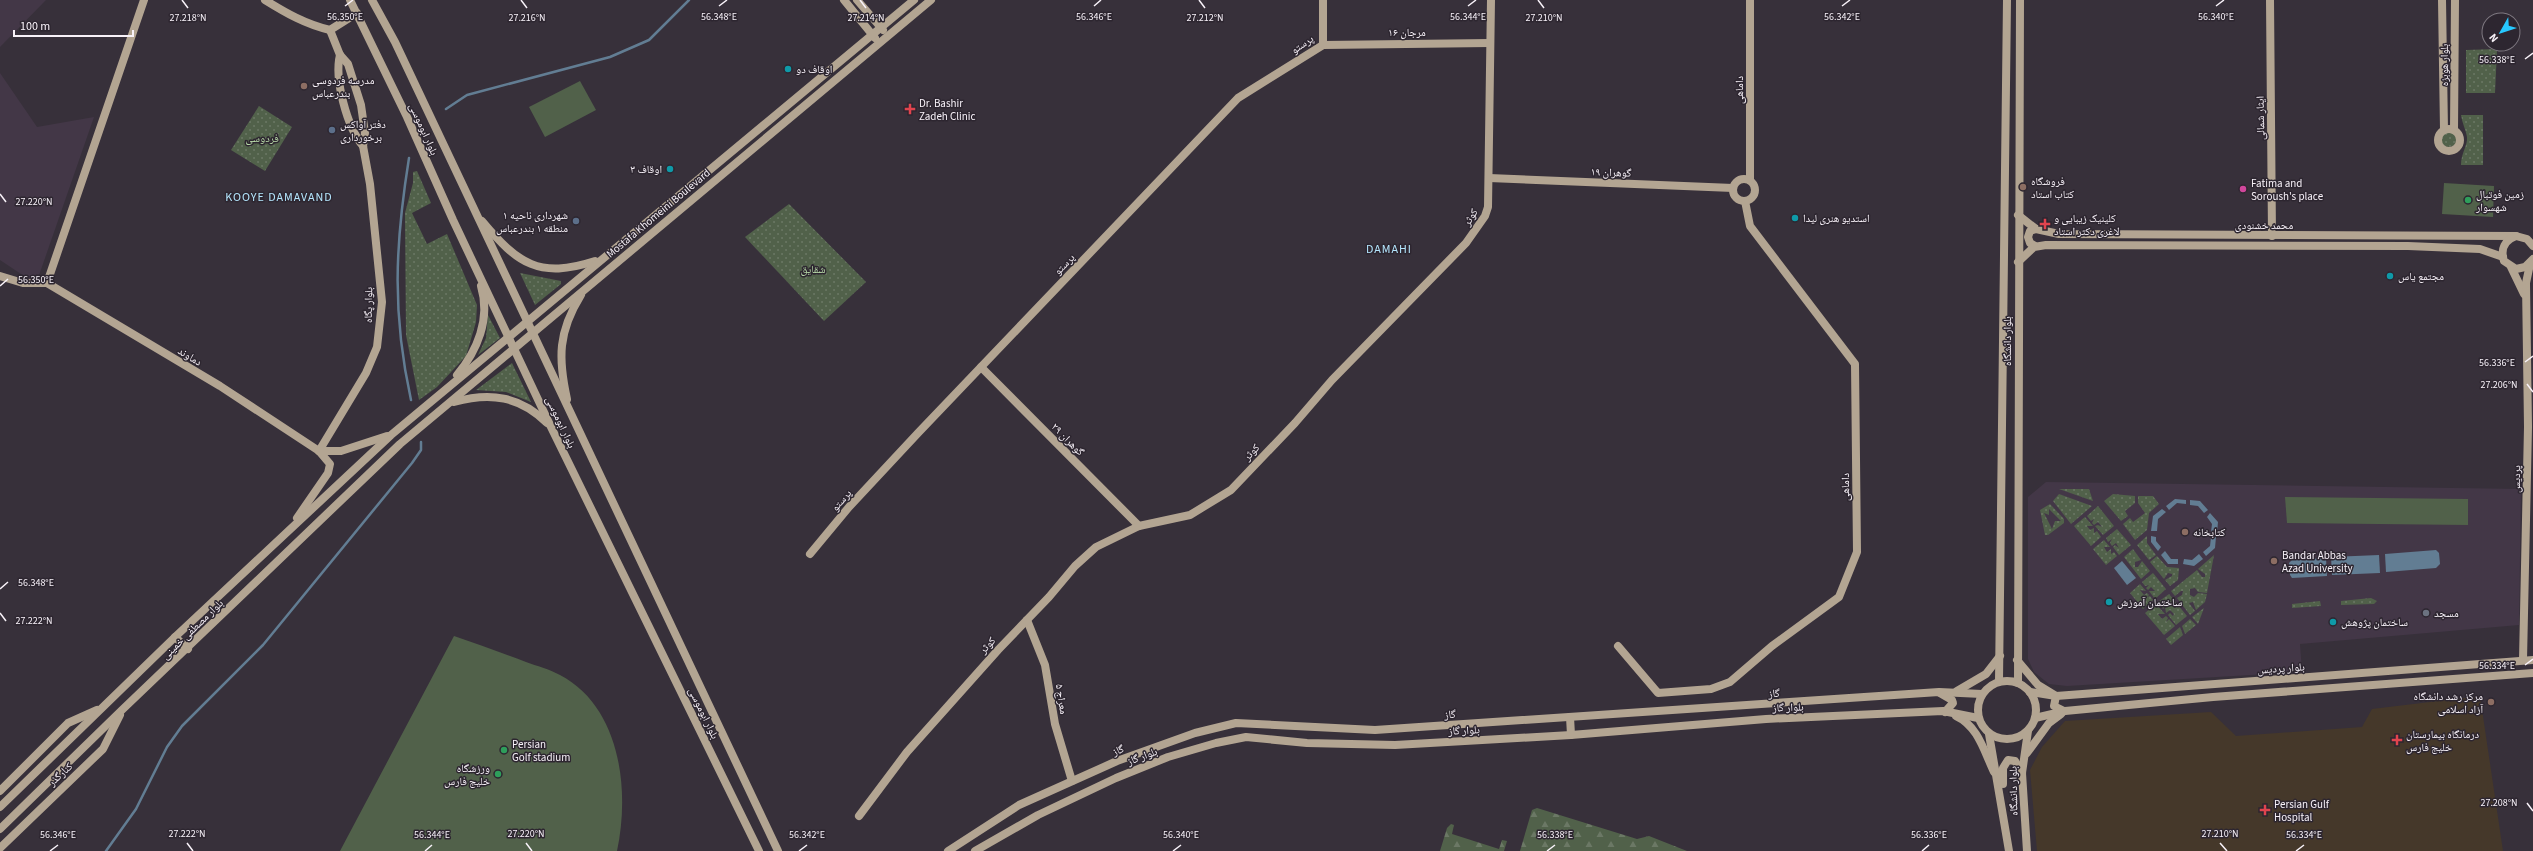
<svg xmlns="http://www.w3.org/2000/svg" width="2533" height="851" viewBox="0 0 2533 851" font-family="'Source Sans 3','Noto Naskh Arabic',sans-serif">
	<defs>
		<pattern id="grass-dots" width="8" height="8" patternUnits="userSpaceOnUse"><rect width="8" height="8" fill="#51614a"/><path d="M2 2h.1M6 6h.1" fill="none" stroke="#6b7865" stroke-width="1.8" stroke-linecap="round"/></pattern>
		<pattern id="forest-firs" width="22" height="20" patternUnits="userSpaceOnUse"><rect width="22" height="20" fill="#51614a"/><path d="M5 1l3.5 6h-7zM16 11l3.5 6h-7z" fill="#6b7865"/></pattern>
	</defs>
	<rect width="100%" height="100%" fill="#37303a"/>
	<!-- built -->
	<g fill="#433747">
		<polygon points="0,0 46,0 0,47"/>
		<polygon points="0,73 37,127 94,117 36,284 0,260"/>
		<polygon points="2046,482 2521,489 2519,625 2300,644 2302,672 2067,686 2049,684 2034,672 2028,659 2028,497"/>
	</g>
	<!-- medical -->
	<polygon fill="#45382a" points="2480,696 2503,851 2037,851 2030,770 2042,747 2065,721 2211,712 2236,736 2362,727 2372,709"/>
	<!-- grass -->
	<g fill="url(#grass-dots)" fill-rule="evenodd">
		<polygon points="2497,49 2495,93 2466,93 2466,50"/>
		<polygon points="259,106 292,127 265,171 231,150"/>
		<path d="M2461,115H2483V165H2461C2461,153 2468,145 2467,137C2466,130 2462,123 2461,115Z"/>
		<circle cx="2449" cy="139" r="8"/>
		<polygon points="417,171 431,203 412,213 427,244 447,234 477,305 476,322 466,356 437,387 419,400 406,335 405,213 413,183 413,172"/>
		<polygon points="789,204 866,282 824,321 745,237"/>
		<polygon points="520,273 561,281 561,284 535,305"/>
		<polygon points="488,315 500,338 478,355 486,338"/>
		<polygon points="512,363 531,402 506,392 476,390"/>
		<polygon points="2059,489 2089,489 2093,501"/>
		<polygon points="2059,494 2092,506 2071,524 2053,501"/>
		<polygon points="2113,494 2135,496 2135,503 2125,511 2128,516 2121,521 2104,501"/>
		<polygon points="2138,496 2153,496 2159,504 2149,513 2147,530 2135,540 2123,524 2130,518 2133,522 2145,513 2138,503"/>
		<path d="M2050,504L2064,519V523L2048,535H2045L2040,510ZM2049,509L2061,521H2055L2052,529L2044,513L2049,515Z"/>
		<polygon points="2098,506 2114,526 2103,535 2095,526 2098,525 2102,527 2098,522 2094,525 2092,523 2094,519 2091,521 2087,516"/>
		<polygon points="2085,517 2093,526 2087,526 2090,530 2094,528 2094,533 2097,531 2101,537 2091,546 2074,526"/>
		<polygon points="2117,529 2131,545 2119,555 2113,547 2115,545 2119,548 2116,543 2112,546 2110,543 2112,539 2108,542 2106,538"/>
		<polygon points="2147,536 2147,543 2156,555 2149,560 2137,545"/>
		<polygon points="2104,540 2110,547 2104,547 2107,552 2111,549 2111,554 2114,552 2117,556 2106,565 2093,549"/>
		<polygon points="2133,549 2141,560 2135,562 2135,567 2138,567 2142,561 2150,571 2141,579 2124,557"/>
		<polygon points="2214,555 2207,593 2198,592 2195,588 2190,589 2190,595 2194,597 2198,593 2207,594 2205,602 2196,610 2193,602 2189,603 2195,611 2190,615 2177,598 2182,595 2183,591 2181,591 2175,596 2171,591 2197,570 2202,577 2205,577 2205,574 2198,569"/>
		<polygon points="2157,556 2167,567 2179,568 2178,580 2170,586 2165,580 2172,576 2172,574 2168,573 2164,579 2150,562"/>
		<polygon points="2153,573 2166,589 2155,599 2149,591 2155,591 2151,587 2148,590 2146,588 2149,585 2145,586 2142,582"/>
		<polygon points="2140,584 2146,591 2140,590 2144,595 2147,593 2149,595 2147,597 2150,596 2153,600 2143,609 2130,593"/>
		<polygon points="2169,594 2187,616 2176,625 2168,615 2170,613 2173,616 2174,614 2170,610 2166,613 2165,607 2163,609 2158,602"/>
		<polygon points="2371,598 2377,601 2374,604 2341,605 2341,601"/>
		<polygon points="2320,601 2321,606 2292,608 2292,604"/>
		<polygon points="2156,604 2165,614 2158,614 2162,619 2166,616 2168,618 2166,622 2169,619 2175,626 2164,635 2145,613"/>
		<polygon points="2204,608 2198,624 2192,617"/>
		<polygon points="2190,619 2196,625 2185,634 2182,626"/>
		<polygon points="2180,627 2183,635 2171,645 2166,639"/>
	</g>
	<!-- forest -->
	<g fill="url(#forest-firs)">
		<polygon points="1537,808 1637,839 1649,836 1687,851 1520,851 1532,810"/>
		<polygon points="1451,824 1454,825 1452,834 1499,849 1502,840 1507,841 1504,851 1440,851 1447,828"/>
	</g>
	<!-- garden -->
	<g fill="#51614a">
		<polygon points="580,81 596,110 545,137 529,107"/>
		<polygon points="2444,183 2494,186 2493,217 2442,214"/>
		<polygon points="2285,497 2468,499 2468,525 2287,523"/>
		<path d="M454,636C478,644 502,653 526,662C537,666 549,669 560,675C621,707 630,791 617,851H340Z"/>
	</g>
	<!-- water -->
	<g fill="#627d93">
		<polygon points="2175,499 2186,500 2186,504 2177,503 2169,510 2166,506"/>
		<polygon points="2190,500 2200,501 2208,510 2204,513 2198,506 2190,505"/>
		<polygon points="2162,509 2166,512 2158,519 2157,531 2151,531 2153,516"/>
		<polygon points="2210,513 2218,522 2217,533 2211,532 2212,524 2207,517"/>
		<polygon points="2151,536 2156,537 2156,541 2161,547 2158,551 2151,542"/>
		<polygon points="2211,537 2216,537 2215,548 2206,556 2203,552 2210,546"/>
		<polygon points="2436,550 2439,553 2440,564 2436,568 2386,572 2385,554"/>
		<polygon points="2165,551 2171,559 2178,559 2178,564 2168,564 2161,555"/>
		<polygon points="2199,554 2203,559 2194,566 2183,564 2184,559 2192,560"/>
		<polygon points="2379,555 2380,573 2332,575 2331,557"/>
		<polygon points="2326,558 2327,576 2292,578 2290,575 2289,563 2292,560"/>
		<polygon points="2122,561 2136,578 2127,585 2114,568"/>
	</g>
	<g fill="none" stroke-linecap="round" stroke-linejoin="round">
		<!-- stream -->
		<g stroke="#627d93" stroke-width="2.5">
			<polyline points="446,109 467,95 610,57 649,40 689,0"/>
			<path d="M409,158C395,245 392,313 411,400"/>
			<polyline points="106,851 136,809 167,747 182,726 263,645 412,463 421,450 421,442"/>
		</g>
		<!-- secondary -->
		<g stroke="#b3a592" stroke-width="8">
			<path d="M265,0C286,13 305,24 330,30L357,13"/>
			<polyline points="350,0 407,117 453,220 551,427 759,851"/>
			<polyline points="372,0 395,42 778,851"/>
			<polyline points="844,0 875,38"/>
			<polyline points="857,0 883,30"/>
			<polyline points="1750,0 1750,180"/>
			<polyline points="2270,0 2272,236"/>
			<polyline points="2442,0 2444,130"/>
			<polyline points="1323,45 1490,43"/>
			<path d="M340,55C334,79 347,127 363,146"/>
			<circle cx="2449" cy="140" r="11"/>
			<polyline points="2454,130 2455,0"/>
			<polyline points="1489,178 1733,188"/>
			<circle cx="1744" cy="190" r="11"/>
			<polyline points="2018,215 2036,229 2059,234 2516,236"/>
			<path d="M482,221C518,264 539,279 595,261"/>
			<polyline points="2035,246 2030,243 2028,237 2030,231 2036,229"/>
			<path d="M2533,246L2527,239L2516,236C2505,240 2500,249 2504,261L2516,269L2525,267L2533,259"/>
			<polyline points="2018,262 2034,247 2046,245 2408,246 2480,249 2503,257"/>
			<polyline points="2511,267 2524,294"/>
			<polyline points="0,276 23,283 47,283 220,386 319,451 330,464 328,473 297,518"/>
			<polyline points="47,283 144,0"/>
			<polyline points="981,367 1139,526"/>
			<path d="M457,375C477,351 491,319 481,286"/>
			<path d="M567,399C558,358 558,332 581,295"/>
			<path d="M454,402C490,392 520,396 547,423"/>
			<polyline points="319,451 366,373 377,347 382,302 370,184 363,146 365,133 361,105 348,64 340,55 330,30"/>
			<polyline points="319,451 341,451 387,436"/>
			<polyline points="810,554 849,507 918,433 1238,98 1323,45 1323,0"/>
			<polyline points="1027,620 1045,665 1055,724 1072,781"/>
			<polyline points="175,637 188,649"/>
			<polyline points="1618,646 1658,693 1711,689 1730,682 1772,646 1839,597 1857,552 1855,364 1750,226 1745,201"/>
			<polyline points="2017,660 2038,685 2056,696 2054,706 2064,711"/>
			<polyline points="2523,660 2528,427 2526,283 2530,264"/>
			<circle cx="2007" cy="710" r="29"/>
			<polyline points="1999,681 2007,0"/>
			<polyline points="2018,683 2020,0"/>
			<polyline points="1957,691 1986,674 2000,656"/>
			<polyline points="2030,692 2056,696 2533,660"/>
			<polyline points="1940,693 1952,700 1953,703 1945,712"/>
			<path d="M1956,716C1978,726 1984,751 1994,772"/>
			<polyline points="1570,717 1571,735"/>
			<polyline points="2035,718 2065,711 2213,697 2533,673"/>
			<polyline points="1989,734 2009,851"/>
			<polyline points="2027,753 2049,723 2061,714"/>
			<polyline points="2003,784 2003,768 2008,760 2015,761 2022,773"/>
			<polyline points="0,791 68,723 97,710"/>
			<polyline points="0,807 175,637 391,435 914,0"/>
			<polyline points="859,816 907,752 998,650 1049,597 1075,566 1096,547 1139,526 1190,515 1231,490 1295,423 1332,380 1466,243 1485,216 1488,207 1491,0"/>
			<polyline points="0,829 123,709 400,444 931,0"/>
			<polyline points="0,848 103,749 120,715"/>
			<polyline points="948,851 1019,805 1117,761 1195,733 1236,723 1375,730 1939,692 1982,694"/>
			<polyline points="975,851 1038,815 1116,778 1168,757 1216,743 1246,737 1307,743 1395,745 1571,735 1766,719 1943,711 1978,718"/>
			<polyline points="2027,851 2022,773 2028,731"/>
		</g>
	</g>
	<!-- ticks -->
	<path fill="none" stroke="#f8f2f9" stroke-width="1.5" d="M182,0L188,8M521,0L527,8M860,0L866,8M1199,0L1205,8M1538,0L1544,8M345,6L353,0M719,6L727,0M1094,6L1101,0M1468,6L1476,0M1842,6L1850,0M2216,6L2224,0M2525,59L2533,53M0,194L6,202M0,286L8,279M2525,362L2533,356M2527,384L2533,392M0,589L8,582M0,613L6,621M2525,665L2533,659M2527,803L2533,811M187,843L193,851M526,843L532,851M2220,843L2227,851M50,851L58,845M425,851L432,845M799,851L807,845M1173,851L1181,845M1547,851L1555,845M1922,851L1929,845M2296,851L2304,845"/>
	<!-- markers -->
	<g fill="#0f9aa8" stroke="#2d2630" stroke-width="1.5">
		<circle cx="788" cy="69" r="4"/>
		<circle cx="670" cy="169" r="4"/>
		<circle cx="1795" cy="218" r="4"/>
		<circle cx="2390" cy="276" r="4"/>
		<circle cx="2109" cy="602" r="4"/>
		<circle cx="2333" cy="622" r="4"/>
	</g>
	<g fill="#8d6e63" stroke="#2d2630" stroke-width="1.5">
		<circle cx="304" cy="86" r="4"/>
		<circle cx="2023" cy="187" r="4"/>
		<circle cx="2185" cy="532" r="4"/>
		<circle cx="2274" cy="561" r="4"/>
		<circle cx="2491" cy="702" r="4"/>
	</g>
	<g fill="#e0444e" stroke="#2d2630" stroke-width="1.5">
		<path d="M908 103h4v4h4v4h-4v4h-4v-4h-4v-4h4z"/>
		<path d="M2043 218h4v4h4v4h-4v4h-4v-4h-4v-4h4z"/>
		<path d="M2395 734h4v4h4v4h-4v4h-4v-4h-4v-4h4z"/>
		<path d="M2263 804h4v4h4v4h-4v4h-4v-4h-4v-4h4z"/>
	</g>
	<g fill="#5c6f8a" stroke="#2d2630" stroke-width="1.5">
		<circle cx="332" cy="130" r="4"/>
		<circle cx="576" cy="221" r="4"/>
	</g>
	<circle fill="#d1479c" stroke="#2d2630" stroke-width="1.5" cx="2243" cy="189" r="4"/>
	<g fill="#2e9e5b" stroke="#2d2630" stroke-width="1.5">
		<circle cx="2468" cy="200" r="4"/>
		<circle cx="504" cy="750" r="4"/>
		<circle cx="498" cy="774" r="4"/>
	</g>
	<circle fill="#6b7280" stroke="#2d2630" stroke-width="1.5" cx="2426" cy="613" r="4"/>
	<g text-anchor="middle" stroke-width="3" stroke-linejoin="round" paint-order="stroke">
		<!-- street labels -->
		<g font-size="11" fill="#f8f2f9" stroke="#2d2630">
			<text x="1407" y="36">مرجان ۱۶</text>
			<text transform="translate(1302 44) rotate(-34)" y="4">پرستو</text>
			<text transform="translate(2444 65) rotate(-90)" y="4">بلوار هوبزه</text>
			<text transform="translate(1739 90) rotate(-90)" y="4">داماهی</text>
			<text transform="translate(2260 118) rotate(-91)" y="4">ایثار شمالی</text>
			<text transform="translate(424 129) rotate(66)" y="4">بلوار ابوموسی</text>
			<text transform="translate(1611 172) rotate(2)" y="4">گوهران ۱۹</text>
			<text transform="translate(658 213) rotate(-40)" y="4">Mostafa Khomeini Boulevard</text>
			<text transform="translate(1470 217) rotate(-58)" y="4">کوثر</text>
			<text x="2264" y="229">محمد خشنودی</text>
			<text transform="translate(1064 264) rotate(-46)" y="4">پرستو</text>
			<text transform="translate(368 305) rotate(-89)" y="4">بلوار پگاه</text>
			<text transform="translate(2007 341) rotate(-90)" y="4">بلوار دانشگاه</text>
			<text transform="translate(190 356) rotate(31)" y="4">دماوند</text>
			<text transform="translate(561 422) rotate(65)" y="4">بلوار ابوموسی</text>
			<text transform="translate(1068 439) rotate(45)" y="4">گوهران ۲۹</text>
			<text transform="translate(1251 452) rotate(-46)" y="4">کوثر</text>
			<text transform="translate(2516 479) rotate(-89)" y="4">پردیس</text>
			<text transform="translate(1845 487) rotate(-90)" y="4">داماهی</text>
			<text transform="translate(841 500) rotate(-49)" y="4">پرستو</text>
			<text transform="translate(192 629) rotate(-44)" y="4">بلوار مصطفی خمینی</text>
			<text transform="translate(987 645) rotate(-47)" y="4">کوثر</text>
			<text transform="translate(2281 668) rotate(-4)" y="4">بلوار پردیس</text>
			<text transform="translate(1774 693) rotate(-4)" y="4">گاز</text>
			<text transform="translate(1062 699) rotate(81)" y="4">معراج ۵</text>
			<text transform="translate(1788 707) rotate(-2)" y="4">بلوار گاز</text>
			<text transform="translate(704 713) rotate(64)" y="4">بلوار ابوموسی</text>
			<text transform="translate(1450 714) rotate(-4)" y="4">گاز</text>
			<text transform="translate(1464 730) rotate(-3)" y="4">بلوار گاز</text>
			<text transform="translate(1118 750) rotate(-21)" y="4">گاز</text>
			<text transform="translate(1142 756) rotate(-21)" y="4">بلوار گاز</text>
			<text transform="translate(60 774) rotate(-43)" y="4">کنارگذر</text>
			<text transform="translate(2013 791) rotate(-91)" y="4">بلوار دانشگاه</text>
		</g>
		<!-- poi labels -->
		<g font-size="11" fill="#f8f2f9" stroke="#2d2630" text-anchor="start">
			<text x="796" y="73">اوقاف دو</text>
			<text x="312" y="84">مدرسه فردوسی<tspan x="312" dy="13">بندرعباس</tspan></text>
			<text x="919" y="107">Dr. Bashir<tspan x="919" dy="13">Zadeh Clinic</tspan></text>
			<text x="340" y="128">دفتر آواکس<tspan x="340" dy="13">برخورداری</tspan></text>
			<text x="662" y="173" text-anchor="end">اوقاف ۳</text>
			<text x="2031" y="185">فروشگاه<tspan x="2031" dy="13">کتاب استاد</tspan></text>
			<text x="2251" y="187">Fatima and<tspan x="2251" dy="13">Soroush's place</tspan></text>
			<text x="2476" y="198">زمین فوتبال<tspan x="2476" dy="13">شهسوار</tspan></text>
			<text x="568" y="219" text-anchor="end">شهرداری ناحیه ۱<tspan x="568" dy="13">منطقه ۱ بندرعباس</tspan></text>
			<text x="1803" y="222">استدیو هنری لیدا</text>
			<text x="2054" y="222">کلینیک زیبایی و<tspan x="2054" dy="13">لاغری دکتر استاد</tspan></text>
			<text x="2398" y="280">مجتمع یاس</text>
			<text x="2193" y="536">کتابخانه</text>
			<text x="2282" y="559">Bandar Abbas<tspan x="2282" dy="13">Azad University</tspan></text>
			<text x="2117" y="606">ساختمان آموزش</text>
			<text x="2434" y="617">مسجد</text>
			<text x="2341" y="626">ساختمان پژوهش</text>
			<text x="2483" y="700" text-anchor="end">مرکز رشد دانشگاه<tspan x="2483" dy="13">آزاد اسلامی</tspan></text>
			<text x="2406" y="738">درمانگاه بیمارستان<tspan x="2406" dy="13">خلیج فارس</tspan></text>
			<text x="512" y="748">Persian<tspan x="512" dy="13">Golf stadium</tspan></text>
			<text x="490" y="772" text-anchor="end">ورزشگاه<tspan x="490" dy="13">خلیج فارس</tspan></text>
			<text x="2274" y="808">Persian Gulf<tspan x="2274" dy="13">Hospital</tspan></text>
		</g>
		<!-- park labels -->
		<g font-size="11" fill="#b8daa8" stroke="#2d2630">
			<text x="262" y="142">فردوسی</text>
			<text x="813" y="273">شقایق</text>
		</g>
		<!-- neighbourhood labels -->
		<g font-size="12" letter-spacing="1" fill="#b5e7fe" stroke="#2d2630">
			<text x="279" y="201">KOOYE DAMAVAND</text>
			<text x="1389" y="253">DAMAHI</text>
		</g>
	</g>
	<g font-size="10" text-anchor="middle" fill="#f8f2f9" stroke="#2d2630" stroke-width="3" stroke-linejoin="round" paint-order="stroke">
		<text x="345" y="20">56.350°E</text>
		<text x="719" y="20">56.348°E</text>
		<text x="1094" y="20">56.346°E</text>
		<text x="1468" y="20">56.344°E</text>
		<text x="1842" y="20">56.342°E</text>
		<text x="2216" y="20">56.340°E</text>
		<text x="188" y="21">27.218°N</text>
		<text x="527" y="21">27.216°N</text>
		<text x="866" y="21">27.214°N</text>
		<text x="1205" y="21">27.212°N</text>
		<text x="1544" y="21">27.210°N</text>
		<text x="2497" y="63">56.338°E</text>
		<text x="34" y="205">27.220°N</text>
		<text x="36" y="283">56.350°E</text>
		<text x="2497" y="366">56.336°E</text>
		<text x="2499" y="388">27.206°N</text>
		<text x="36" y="586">56.348°E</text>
		<text x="34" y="624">27.222°N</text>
		<text x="2497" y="669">56.334°E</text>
		<text x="2499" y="806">27.208°N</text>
		<text x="187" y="837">27.222°N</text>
		<text x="526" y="837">27.220°N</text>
		<text x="2220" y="837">27.210°N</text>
		<text x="58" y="838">56.346°E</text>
		<text x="432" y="838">56.344°E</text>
		<text x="807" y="838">56.342°E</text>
		<text x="1181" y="838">56.340°E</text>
		<text x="1555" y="838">56.338°E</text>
		<text x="1929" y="838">56.336°E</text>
		<text x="2304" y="838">56.334°E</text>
	</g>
	<!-- north arrow -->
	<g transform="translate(2501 32) rotate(231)"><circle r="19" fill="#2d2630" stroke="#7e7880"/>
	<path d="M0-3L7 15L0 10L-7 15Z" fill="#27c8ff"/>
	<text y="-6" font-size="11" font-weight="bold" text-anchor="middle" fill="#f8f2f9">N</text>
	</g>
	<!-- scale -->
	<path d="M14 30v6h119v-6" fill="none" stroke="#f8f2f9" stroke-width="2"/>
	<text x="20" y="30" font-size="12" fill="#f8f2f9" stroke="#2d2630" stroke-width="3" paint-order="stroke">100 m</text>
</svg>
